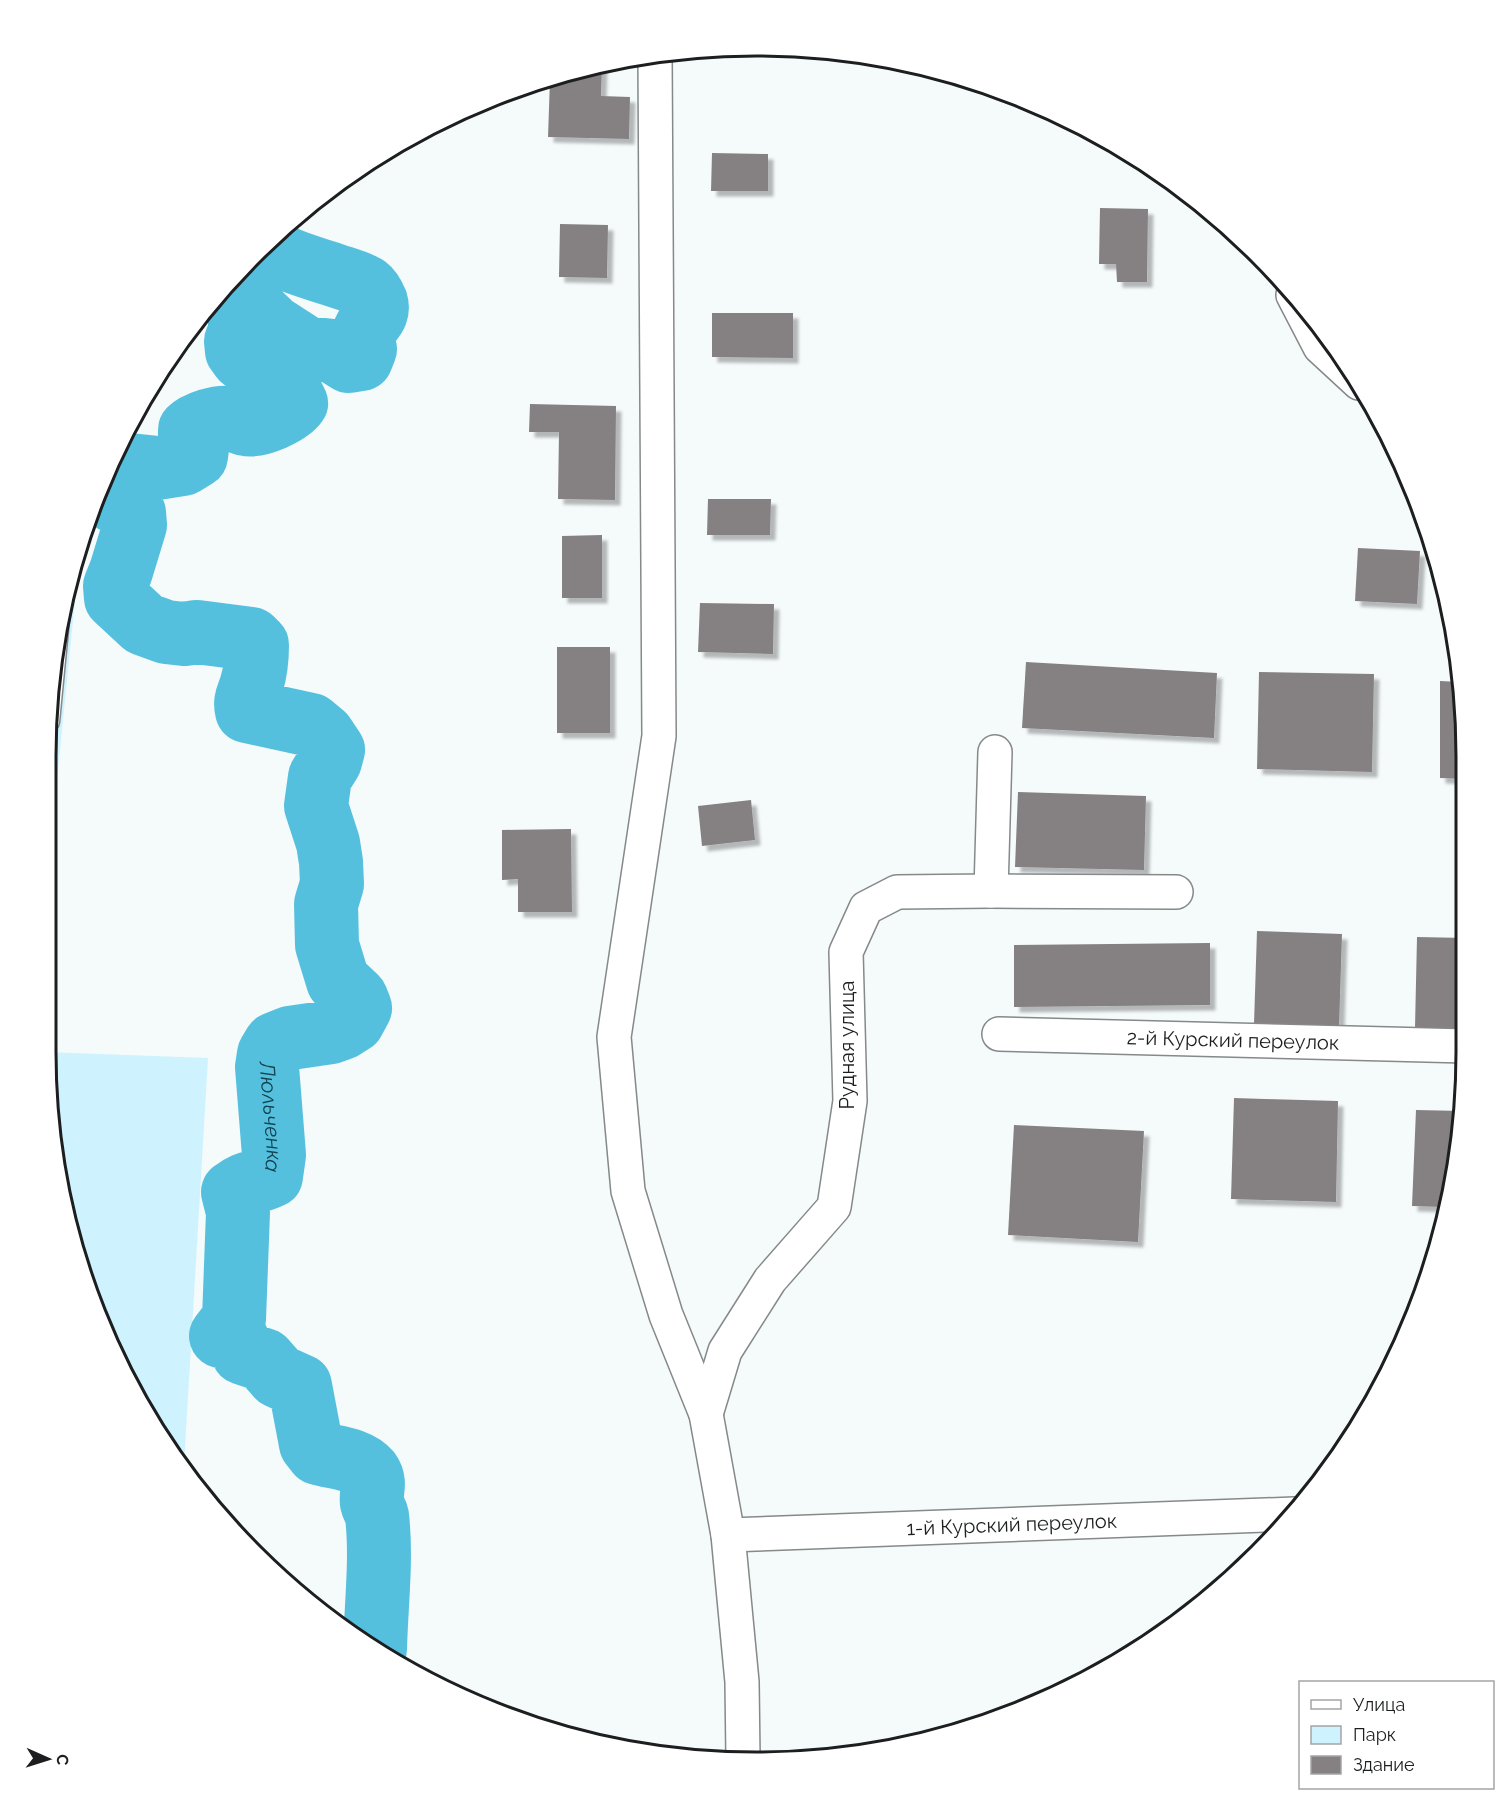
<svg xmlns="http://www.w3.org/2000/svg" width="1512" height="1807" viewBox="0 0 1512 1807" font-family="Raleway,sans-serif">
	<defs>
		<filter id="shadow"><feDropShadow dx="5.5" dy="5.5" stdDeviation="1.5" flood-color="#0004"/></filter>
	</defs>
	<rect width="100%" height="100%" fill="#f5fafb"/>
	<!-- green -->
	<g fill="#cef2fe">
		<polygon points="81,541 48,868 51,664 69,572"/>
		<polygon points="45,1052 208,1058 184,1464 140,1406 69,1235"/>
	</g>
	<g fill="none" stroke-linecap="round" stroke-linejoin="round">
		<!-- river -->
		<path stroke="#55c0de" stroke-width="64" id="s1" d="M261,247C284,259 306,266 331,274C342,278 355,281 366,287C370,290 374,297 376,302C382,322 356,322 365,349L361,359L349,361L333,351L306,348L272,326L251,306L244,308L240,314V332L236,341L237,351L242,358C260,370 288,382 296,403C289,413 259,427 246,424C240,423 235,419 229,418C219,416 197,423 190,430V438L197,448L196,456L183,464L158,468L120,464L113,470L112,492L114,501L128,504L134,513L135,525L121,571L115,586L116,598L144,624L166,632L184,634L197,632L251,639L257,645C257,658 256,670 252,683C249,695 244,699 247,711L311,725L323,735L333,750L330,761L320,777L316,806L328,843L331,862L332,884L326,904L327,945L338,981L356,998L360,1008L353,1021L342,1028L331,1032L290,1038L275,1044L269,1054L267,1067L274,1155L271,1176C255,1184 248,1180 233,1192L238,1212L234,1319L221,1336L238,1341L243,1353L264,1360L278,1376L300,1386L311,1444L318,1453C334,1458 357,1458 369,1472C377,1483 370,1493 372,1503C373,1508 376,1511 377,1516C382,1559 376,1606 375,1649"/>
	</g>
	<!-- building -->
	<g fill="#858182" filter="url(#shadow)">
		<polygon points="602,63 601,96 630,97 629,139 548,137 550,79"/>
		<polygon points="712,153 768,154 768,191 711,191"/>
		<polygon points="1100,208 1148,209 1147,282 1117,282 1116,264 1099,264"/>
		<polygon points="560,224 608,225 607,278 559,277"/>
		<polygon points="712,313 793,313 793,358 712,357"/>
		<polygon points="530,404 616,406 615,500 558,499 559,432 529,432"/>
		<polygon points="708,499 771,499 770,535 707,535"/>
		<polygon points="602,535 602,598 562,598 562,536"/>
		<polygon points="1358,548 1420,551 1417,604 1355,601"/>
		<polygon points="700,603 774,604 773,654 698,652"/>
		<rect x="557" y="647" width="53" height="86"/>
		<polygon points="1026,662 1217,673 1214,738 1022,728"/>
		<polygon points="1259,672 1374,674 1372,772 1257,769"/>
		<polygon points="1440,681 1460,682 1467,756 1467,779 1440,778"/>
		<polygon points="1018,792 1146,796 1144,870 1015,867"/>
		<polygon points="751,800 755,840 702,846 698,806"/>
		<polygon points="571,829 572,912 518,912 518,879 502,880 502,830"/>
		<polygon points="1257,931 1342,934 1339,1027 1254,1024"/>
		<polygon points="1417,937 1466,938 1466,1030 1415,1028"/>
		<polygon points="1210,943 1210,1005 1014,1007 1014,945"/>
		<polygon points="1234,1098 1338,1101 1336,1202 1231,1199"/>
		<polygon points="1416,1110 1463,1111 1444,1207 1412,1206"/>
		<polygon points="1014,1125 1144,1131 1138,1242 1008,1235"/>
	</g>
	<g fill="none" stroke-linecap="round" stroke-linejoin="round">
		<!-- lane casing -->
		<g stroke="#85898a" stroke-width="21">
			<polyline id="lane" points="50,722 60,619"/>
		</g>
		<!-- street casing -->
		<g stroke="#85898a" stroke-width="36">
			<g id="street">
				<polyline points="655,55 659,736 614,1037 628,1191 666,1315 706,1414 728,1535 742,1682 743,1758"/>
				<polyline points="1293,295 1320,347 1359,383"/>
				<polyline points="991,891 1176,892"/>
				<path id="s2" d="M999,1034L1466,1046"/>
				<polyline points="706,1414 725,1351 770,1280 834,1207 850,1101 846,952 866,908 897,892 991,891 995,752"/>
				<path id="s3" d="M728,1535L1294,1514"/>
			</g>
		</g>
		<!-- lane -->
		<use href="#lane" stroke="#fff" stroke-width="18"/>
		<!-- street -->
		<use href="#street" stroke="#fff" stroke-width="33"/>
	</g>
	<g text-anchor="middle" stroke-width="5" stroke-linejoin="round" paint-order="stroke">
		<!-- street labels -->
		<g font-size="20" fill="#1c1e1f" stroke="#fff">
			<text dy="7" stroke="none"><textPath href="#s2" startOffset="234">2-й Курский переулок</textPath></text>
			<text transform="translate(847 1045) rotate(-90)" y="7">Рудная улица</text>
			<text dy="7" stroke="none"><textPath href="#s3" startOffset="284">1-й Курский переулок</textPath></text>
		</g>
		<!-- water labels -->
		<g font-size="21" font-style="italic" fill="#134350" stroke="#fff">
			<text dy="7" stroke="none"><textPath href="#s1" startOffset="1598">Люльченка</textPath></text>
		</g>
	</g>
	<!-- crop -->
	<path d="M0 0H1512V1807H0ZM756 56H756A700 700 0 0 1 1456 756V1052A700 700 0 0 1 756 1752H756A700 700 0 0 1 56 1052V756A700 700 0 0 1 756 56Z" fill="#fff" fill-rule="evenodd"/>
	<path fill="none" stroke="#1c1e1f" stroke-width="3" d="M756 56H756A700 700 0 0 1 1456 756V1052A700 700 0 0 1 756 1752H756A700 700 0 0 1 56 1052V756A700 700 0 0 1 756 56Z"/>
	<!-- legend -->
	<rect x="1299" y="1681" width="195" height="108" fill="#ffffff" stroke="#a4a5a5" stroke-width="1.5"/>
	<rect x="1311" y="1700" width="30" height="9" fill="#ffffff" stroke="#a4a5a5" stroke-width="1.5"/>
	<text x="1353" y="1711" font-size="18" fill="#1c1e1f">Улица</text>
	<rect x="1311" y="1726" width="30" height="18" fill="#cef2fe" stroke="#a4a5a5" stroke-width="1.5"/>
	<text x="1353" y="1741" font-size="18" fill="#1c1e1f">Парк</text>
	<rect x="1311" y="1756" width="30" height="18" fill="#858182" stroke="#a4a5a5" stroke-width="1.5"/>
	<text x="1353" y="1771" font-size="18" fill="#1c1e1f">Здание</text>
	<!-- north arrow -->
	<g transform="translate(48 1759) rotate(93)" stroke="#ffffff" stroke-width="4.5" paint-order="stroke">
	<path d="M0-4.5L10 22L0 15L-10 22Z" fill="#1c1e1f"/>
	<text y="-9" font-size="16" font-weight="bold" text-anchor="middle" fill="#1c1e1f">С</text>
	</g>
</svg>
